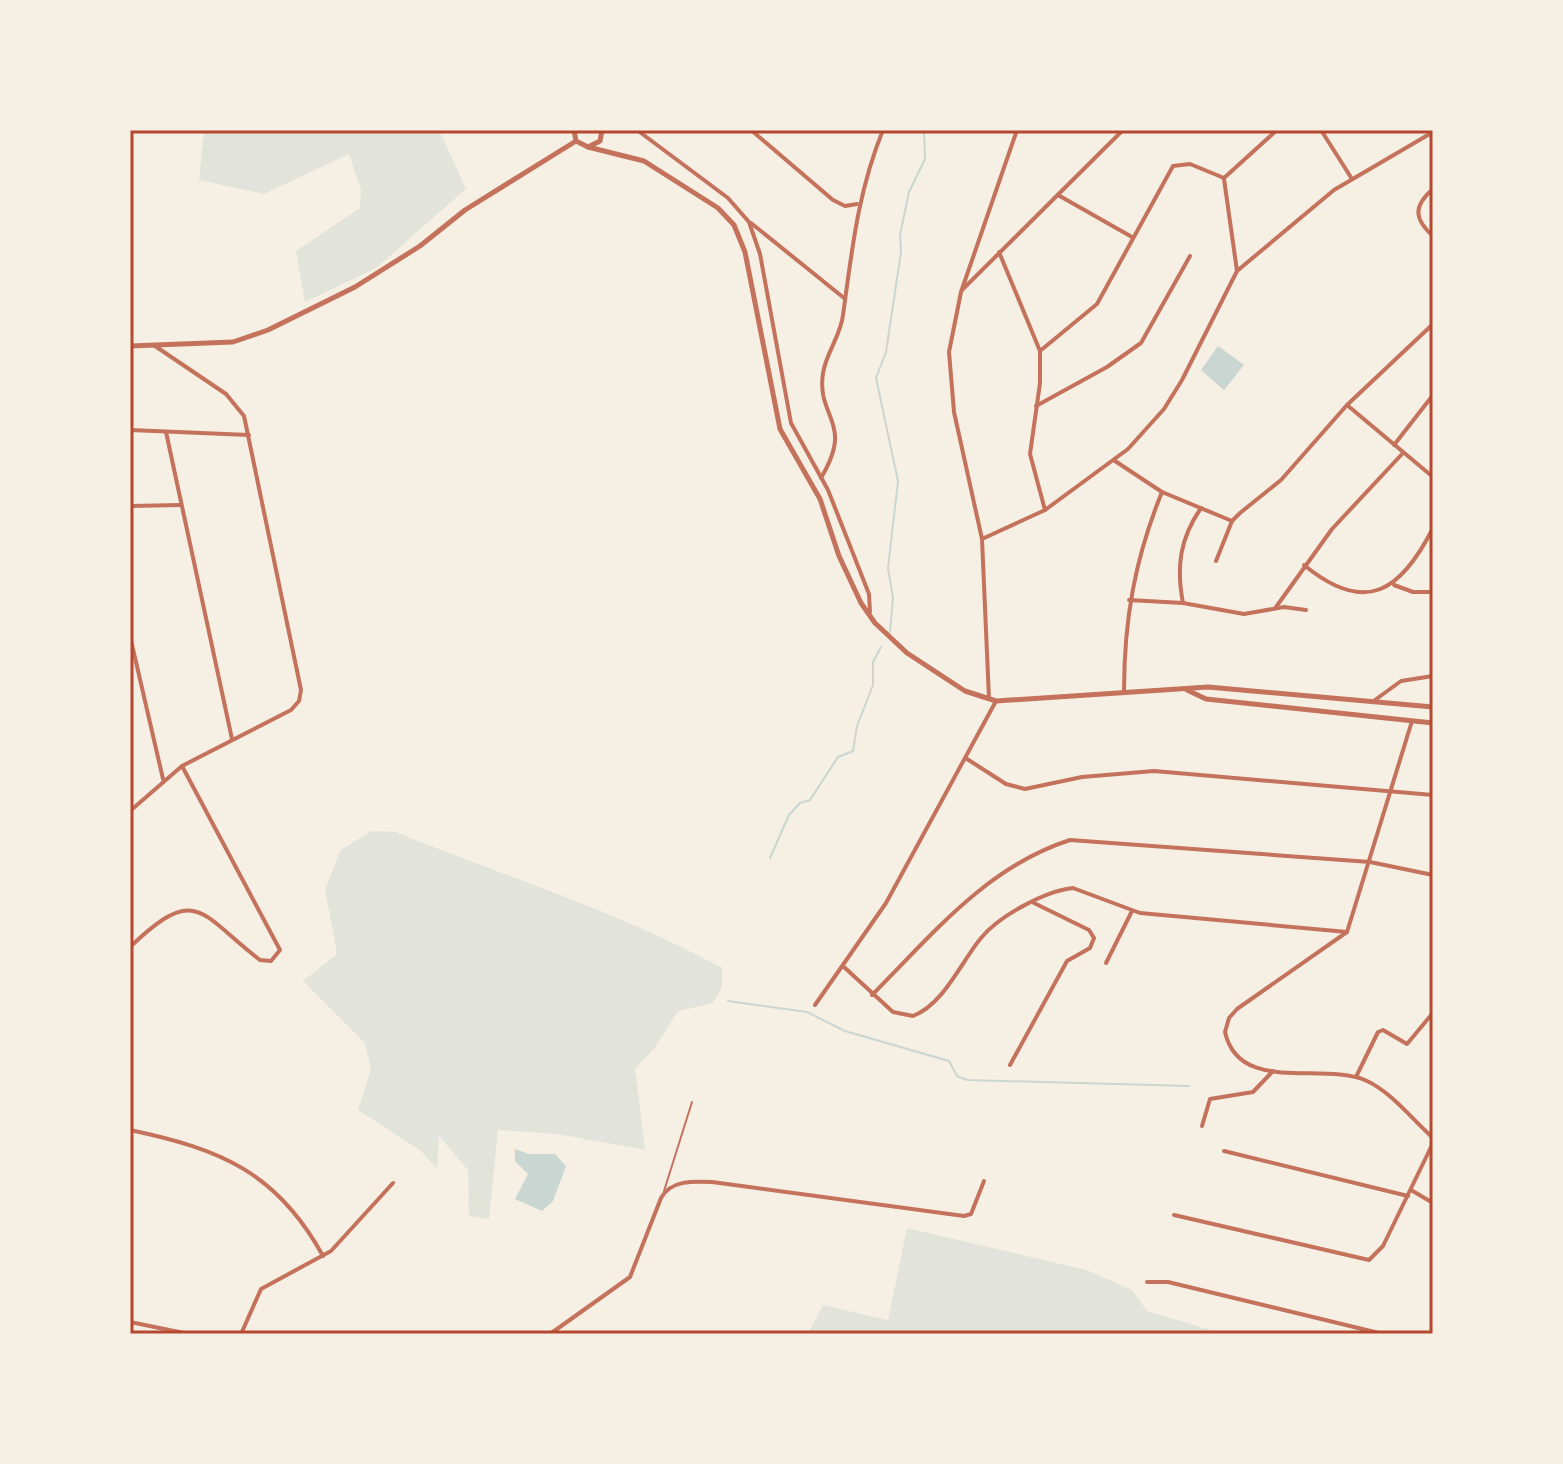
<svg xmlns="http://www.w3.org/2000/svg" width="1563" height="1464" viewBox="0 0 1563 1464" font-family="Commissioner,sans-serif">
	<rect width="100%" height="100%" fill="#f6efe4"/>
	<!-- green -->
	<g fill="#e2e4dc">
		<polygon points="204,130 439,130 466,189 376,268 305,302 296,251 360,208 361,190 349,154 264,194 199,180"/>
		<path d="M371,831L396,832C506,877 618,911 722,968V988L713,1003L678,1011L656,1046L635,1069L645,1150L557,1134L498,1130L489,1219L469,1216L468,1170L439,1136L437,1169L420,1150L358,1110L371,1069L365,1043L303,981L337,954L325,889L341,850Z"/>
		<polygon points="907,1228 1087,1270 1132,1290 1147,1311 1224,1334 808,1334 823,1305 888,1320"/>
	</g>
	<!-- water -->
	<g fill="#c9d6d2">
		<polygon points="1218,346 1244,365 1224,390 1201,370"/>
		<polygon points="515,1149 529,1154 555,1154 566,1166 553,1201 542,1211 515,1199 528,1174 515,1161"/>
	</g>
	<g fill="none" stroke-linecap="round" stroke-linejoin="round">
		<!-- stream -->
		<g stroke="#c9d6d2" stroke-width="2">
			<polyline points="890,632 893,598 888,568 898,481 876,378 886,352 901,252 900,235 909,192 925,159 924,130"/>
			<polyline points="770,858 789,815 800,803 810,800 838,757 853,751 857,726 873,685 873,662 881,647"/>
			<polyline points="728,1001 807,1012 845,1031 949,1061 957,1076 967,1080 1189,1086"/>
		</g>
		<!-- service -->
		<polyline stroke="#c5725c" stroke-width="2" points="664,1191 692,1102"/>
		<!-- minor -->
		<g stroke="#c5725c" stroke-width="4">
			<polyline points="637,130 728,198 749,222 760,254 791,423 828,490 869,594 870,612"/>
			<polyline points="751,130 833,200 845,206 857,204"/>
			<polyline points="865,130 882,131"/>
			<polyline points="1321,130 1352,179"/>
			<polyline points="1224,178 1277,130"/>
			<polyline points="1224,179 1237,271"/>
			<path d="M1433,189C1413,206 1414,219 1433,236"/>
			<polyline points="1058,195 1132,237"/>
			<polyline points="751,223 844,298"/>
			<polyline points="999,252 1040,351 1040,383 1030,454 1045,510"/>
			<polyline points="962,290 1123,130"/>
			<polyline points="1040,351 1097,304 1173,166 1190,164 1224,178"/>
			<polyline points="1347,405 1433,477"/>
			<polyline points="1036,406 1107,367 1141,343 1190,256"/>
			<polyline points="130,430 249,435"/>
			<polyline points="166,432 232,739"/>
			<polyline points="1394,445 1433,395"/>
			<polyline points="1115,461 1162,492 1232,521"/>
			<path d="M821,478C855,421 816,419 823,373C826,353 841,335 843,315C852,250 858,191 883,130"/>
			<polyline points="130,506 180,505"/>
			<polyline points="982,539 1045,510 1128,449 1164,409 1182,380 1237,271 1334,190 1433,132"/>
			<polyline points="1216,561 1232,521 1240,513 1281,480 1347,405 1433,324"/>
			<path d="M1304,565C1366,616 1401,591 1433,528"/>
			<polyline points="1394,585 1413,592 1433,592"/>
			<polyline points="1129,600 1183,603 1244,614 1284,607 1306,610"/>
			<path d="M1183,603C1176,567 1180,538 1201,508"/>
			<polyline points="1276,607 1332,529 1403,453"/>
			<polyline points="130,636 163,779"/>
			<path d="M1124,691C1124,620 1135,558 1162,492"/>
			<polyline points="989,699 982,539 954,412 949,352 961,292 1017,130"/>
			<polyline points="1375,700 1401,681 1433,676"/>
			<path d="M1412,721L1347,932L1237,1009L1229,1018L1225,1032C1239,1095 1323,1061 1367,1081C1391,1092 1413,1120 1433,1138"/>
			<polyline points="967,759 1006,784 1025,789 1082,777 1154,771 1433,795"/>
			<polyline points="130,811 182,766 291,710 299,701 301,690 244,416 226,394 155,346"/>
			<path d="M130,947C197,883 199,913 260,960L271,961L280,950L182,766"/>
			<polyline points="1106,963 1132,911"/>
			<path d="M844,967L893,1012L913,1016C944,1004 961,962 981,938C999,916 1045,891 1073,888L1140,913L1347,932"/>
			<path d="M872,995C932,935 986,867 1070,840L1370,862L1433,875"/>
			<polyline points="815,1005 886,903 996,701"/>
			<polyline points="1010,1065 1067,961 1090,948 1094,938 1089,930 1034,903"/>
			<polyline points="1356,1077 1378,1032 1383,1030 1407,1044 1432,1014"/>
			<polyline points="1202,1126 1210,1099 1253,1092 1273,1071"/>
			<path d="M130,1130C220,1149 277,1172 323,1256"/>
			<polyline points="1224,1151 1408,1196"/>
			<polyline points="1411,1190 1433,1203"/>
			<polyline points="1174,1215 1369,1260 1383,1246 1433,1143"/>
			<polyline points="1147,1282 1168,1282 1383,1334"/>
			<polyline points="130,1322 189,1334"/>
			<polyline points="241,1334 261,1289 331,1251 393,1183"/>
			<path d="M550,1334L630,1277L661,1198C671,1180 693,1181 712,1182L964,1216L971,1214L984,1181"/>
		</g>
		<!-- tertiary -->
		<g stroke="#c5725c" stroke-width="5">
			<polyline points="574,130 576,141 588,147 600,141 602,130"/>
			<polyline points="588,147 644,161 718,208 734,225 745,252 780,429 820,499 839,556 861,603 875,623 907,653 965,691 996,701 1208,687 1433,707"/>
			<polyline points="130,346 233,342 268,330 355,287 420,246 465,210 576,141"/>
			<polyline points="1187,690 1206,699 1433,723"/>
		</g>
	</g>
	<!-- border -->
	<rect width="1563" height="1464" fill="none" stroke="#f6efe4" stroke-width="264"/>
	<rect x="132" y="132" width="1299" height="1200" fill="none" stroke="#b5482f" stroke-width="3"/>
</svg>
